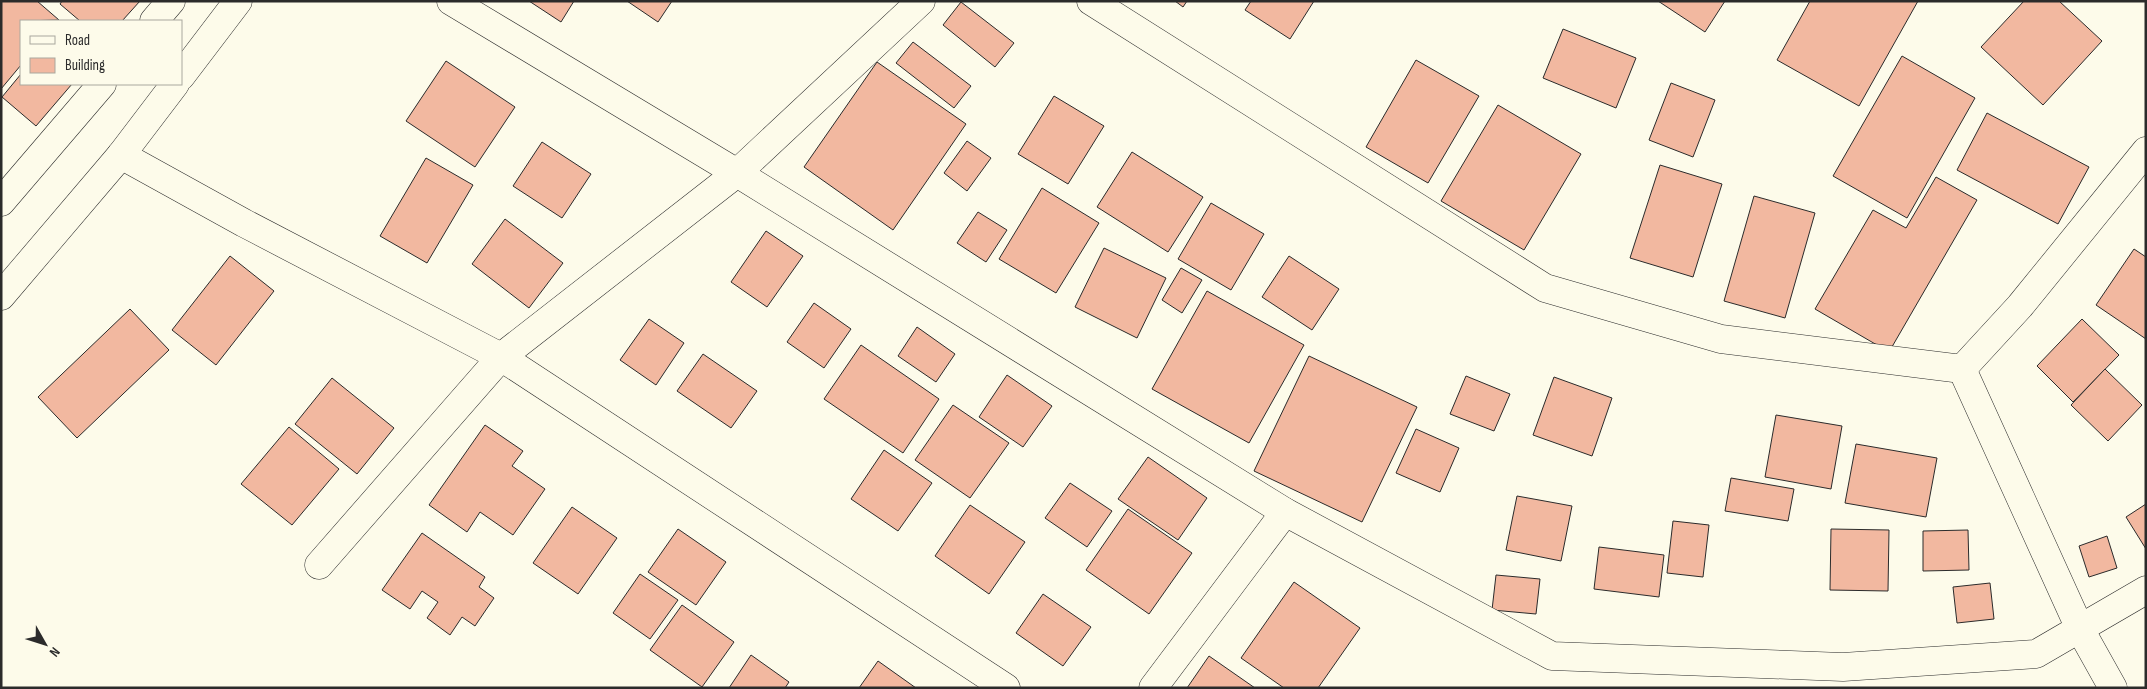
<svg xmlns="http://www.w3.org/2000/svg" width="2147" height="689" viewBox="0 0 2147 689" font-family="'Sofia Sans Condensed',sans-serif">
	<rect width="100%" height="100%" fill="#fdfbea"/>
	<!-- building -->
	<g fill="#f2b8a0" stroke="#2b2b2b">
		<polygon points="1,1 37,1 59,20 21,21 21,65 1,89"/>
		<polygon points="62,1 140,1 122,21 80,21 60,4"/>
		<polygon points="529,1 574,1 561,22"/>
		<polygon points="627,1 672,1 658,22"/>
		<polygon points="1175,1 1187,1 1183,7"/>
		<polygon points="1251,1 1314,1 1290,39 1245,10"/>
		<polygon points="1658,1 1725,1 1705,32"/>
		<polygon points="1810,1 1918,1 1859,106 1777,60"/>
		<polygon points="2024,1 2059,1 2102,41 2043,105 1981,47"/>
		<polygon points="961,2 1014,43 995,67 943,25"/>
		<polygon points="1563,29 1636,58 1616,108 1543,78"/>
		<polygon points="913,42 971,86 954,108 896,63"/>
		<polygon points="1902,56 1975,98 1907,218 1833,176"/>
		<polygon points="1416,60 1479,96 1428,183 1366,147"/>
		<polygon points="446,61 515,107 475,167 406,121"/>
		<polygon points="877,62 966,124 893,230 804,167"/>
		<polygon points="21,74 21,84 72,84 36,126 2,97"/>
		<polygon points="1671,83 1715,100 1693,157 1649,140"/>
		<polygon points="1054,96 1104,126 1068,184 1018,154"/>
		<polygon points="1498,105 1581,154 1524,250 1441,201"/>
		<polygon points="1987,113 2089,167 2058,224 1957,170"/>
		<polygon points="967,141 991,158 967,191 944,173"/>
		<polygon points="542,142 591,174 562,218 513,186"/>
		<polygon points="1132,152 1203,197 1168,252 1097,207"/>
		<polygon points="426,158 473,185 427,263 380,236"/>
		<polygon points="1660,165 1722,184 1693,277 1630,258"/>
		<polygon points="1936,177 1977,200 1889,352 1815,309 1873,210 1906,228"/>
		<polygon points="1042,188 1099,223 1056,293 999,259"/>
		<polygon points="1754,196 1815,213 1785,318 1724,301"/>
		<polygon points="1211,203 1264,234 1231,290 1178,259"/>
		<polygon points="978,212 1007,230 986,262 957,243"/>
		<polygon points="505,219 563,263 529,308 472,264"/>
		<polygon points="766,231 803,256 767,307 731,282"/>
		<polygon points="1104,248 1166,278 1137,338 1075,307"/>
		<polygon points="2134,249 2146,257 2146,339 2096,305"/>
		<polygon points="230,256 274,291 216,365 172,330"/>
		<polygon points="1289,256 1339,289 1312,330 1262,297"/>
		<polygon points="1181,268 1202,280 1182,313 1162,300"/>
		<polygon points="1207,291 1304,345 1249,443 1152,389"/>
		<polygon points="814,303 851,329 824,368 787,342"/>
		<polygon points="130,309 169,350 77,438 38,397"/>
		<polygon points="649,319 684,343 656,385 620,360"/>
		<polygon points="2082,319 2119,355 2073,402 2037,366"/>
		<polygon points="917,327 955,354 936,382 898,356"/>
		<polygon points="861,345 939,399 903,453 824,399"/>
		<polygon points="703,354 757,391 731,428 677,391"/>
		<polygon points="1309,356 1417,407 1362,522 1254,471"/>
		<polygon points="2105,369 2142,405 2108,441 2071,405"/>
		<polygon points="1007,375 1052,406 1023,447 979,417"/>
		<polygon points="1466,376 1510,394 1494,431 1450,414"/>
		<polygon points="1554,377 1612,398 1592,456 1533,435"/>
		<polygon points="332,378 394,428 357,474 295,424"/>
		<polygon points="953,405 1009,443 970,498 915,460"/>
		<polygon points="1776,415 1842,426 1831,489 1765,477"/>
		<polygon points="485,425 523,451 512,466 545,489 513,535 480,512 467,532 429,505"/>
		<polygon points="289,427 339,469 292,525 241,484"/>
		<polygon points="1416,429 1459,448 1440,492 1396,473"/>
		<polygon points="1856,444 1937,458 1926,517 1845,503"/>
		<polygon points="884,450 932,483 898,531 851,499"/>
		<polygon points="1148,457 1207,498 1178,540 1118,499"/>
		<polygon points="1731,478 1794,489 1788,521 1725,511"/>
		<polygon points="1070,483 1112,511 1087,547 1045,518"/>
		<polygon points="1517,496 1572,506 1561,561 1506,550"/>
		<polygon points="2146,504 2146,549 2126,517"/>
		<polygon points="970,505 1025,542 989,594 935,556"/>
		<polygon points="572,507 617,538 578,594 533,563"/>
		<polygon points="1128,509 1192,553 1149,614 1086,570"/>
		<polygon points="1673,521 1709,525 1703,577 1667,573"/>
		<polygon points="678,529 726,562 696,605 648,572"/>
		<polygon points="1831,529 1889,530 1888,591 1830,590"/>
		<polygon points="1968,530 1969,570 1923,571 1923,531"/>
		<polygon points="422,533 485,577 479,587 494,598 475,626 462,617 450,635 427,618 438,602 422,591 410,609 382,590"/>
		<polygon points="2107,536 2117,568 2089,577 2079,546"/>
		<polygon points="1599,547 1664,555 1659,597 1594,589"/>
		<polygon points="640,574 678,600 650,639 613,613"/>
		<polygon points="1496,575 1540,579 1536,614 1492,610"/>
		<polygon points="1294,582 1360,628 1318,688 1284,688 1241,658"/>
		<polygon points="1990,583 1994,619 1957,623 1953,587"/>
		<polygon points="1043,594 1091,627 1063,666 1016,633"/>
		<polygon points="682,605 734,642 702,687 650,650"/>
		<polygon points="751,655 789,682 785,688 729,688"/>
		<polygon points="1209,656 1255,688 1187,688"/>
		<polygon points="878,661 916,688 859,688"/>
	</g>
	<g fill="none" stroke-linecap="round" stroke-linejoin="round">
		<!-- street casing -->
		<g stroke="#2b2b2b" stroke-width="29">
			<g id="street">
				<polyline points="451,1 737,173 1285,512 1552,656 1843,667 2036,654 2146,590"/>
				<polyline points="1091,1 1545,288 1721,339 1962,369 2020,306 2146,151"/>
				<polyline points="121,155 244,223 501,357 1006,688"/>
				<polyline points="1962,369 2080,629 2113,688"/>
				<polyline points="319,565 501,357 737,173 921,1"/>
				<polyline points="1153,688 1285,512"/>
			</g>
		</g>
		<!-- highway casing -->
		<g stroke="#2b2b2b" stroke-width="29">
			<g id="highway">
				<polyline points="154,21 171,1"/>
				<polyline points="181,76 238,1"/>
				<polyline points="1,202 102,84"/>
				<polyline points="1,296 121,155 175,84"/>
			</g>
		</g>
		<!-- street -->
		<use href="#street" stroke="#fdfbea" stroke-width="28"/>
		<!-- highway -->
		<use href="#highway" stroke="#fdfbea" stroke-width="28"/>
	</g>
	<!-- border -->
	<rect width="2147" height="689" fill="none" stroke="#2b2b2b" stroke-width="5"/>
	<!-- legend -->
	<rect x="20" y="20" width="162" height="65" fill="#fdfbea" stroke="#a9a89e"/>
	<rect x="30" y="36" width="25" height="8" fill="#fdfbea" stroke="#a9a89e"/>
	<text x="65" y="45" font-size="15" fill="#2b2b2b">Road</text>
	<rect x="30" y="58" width="25" height="15" fill="#f2b8a0" stroke="#a9a89e"/>
	<text x="65" y="70" font-size="15" fill="#2b2b2b">Building</text>
	<!-- north arrow -->
	<g transform="translate(45 644) rotate(129)" stroke="#fdfbea" stroke-width="4" paint-order="stroke">
	<path d="M0-4L9 19L0 12L-9 19Z" fill="#2b2b2b"/>
	<text y="-8" font-size="14" font-weight="bold" text-anchor="middle" fill="#2b2b2b">N</text>
	</g>
</svg>
